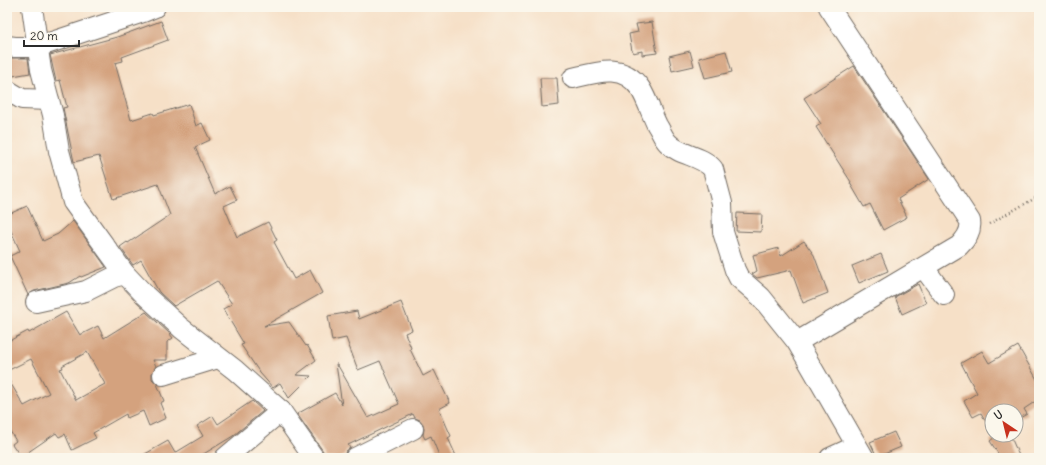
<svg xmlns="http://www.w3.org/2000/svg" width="1046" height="465" viewBox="0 0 1046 465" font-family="Delius,sans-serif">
	<rect width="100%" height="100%" fill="#fbf7ec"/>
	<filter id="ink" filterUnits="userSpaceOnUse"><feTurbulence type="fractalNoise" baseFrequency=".025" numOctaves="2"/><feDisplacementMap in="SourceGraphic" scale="8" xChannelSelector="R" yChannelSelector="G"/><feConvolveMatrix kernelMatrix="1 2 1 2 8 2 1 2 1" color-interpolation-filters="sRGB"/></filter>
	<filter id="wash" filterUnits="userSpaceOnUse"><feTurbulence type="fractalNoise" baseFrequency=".012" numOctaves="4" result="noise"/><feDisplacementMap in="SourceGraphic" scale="16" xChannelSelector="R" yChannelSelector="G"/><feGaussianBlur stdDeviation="0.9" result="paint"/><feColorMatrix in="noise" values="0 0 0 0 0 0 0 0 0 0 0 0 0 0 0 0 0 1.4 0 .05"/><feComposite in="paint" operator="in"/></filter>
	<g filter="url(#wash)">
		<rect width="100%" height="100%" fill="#f6e0c7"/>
		<g id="blocks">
			<!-- building -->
			<g fill="#d4a27e" fill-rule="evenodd">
				<polygon points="161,21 168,40 122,57 123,61 115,63 131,120 153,113 154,115 189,104 196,126 202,123 210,140 195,147 215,194 230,186 237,200 224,206 237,237 268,222 277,240 274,242 294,279 310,270 322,293 264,326 289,322 306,346 307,345 316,360 296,375 311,376 289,398 280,383 273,388 260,373 241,345 244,344 223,309 232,304 217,281 174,306 159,292 141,260 133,265 120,247 127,242 128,243 170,215 158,184 113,199 99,156 74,162 63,108 67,107 60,80 56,81 50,55 117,37"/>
				<polygon points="652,22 657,53 642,55 642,51 633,53 633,51 632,51 629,34 638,32 636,24"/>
				<polygon points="690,51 694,66 672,71 669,56"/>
				<polygon points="726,51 732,72 705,78 699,58"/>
				<polygon points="7,58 28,58 30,73 7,77"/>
				<polygon points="854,66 929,179 898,199 907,217 883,230 870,204 864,207 850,183 851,182 816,127 821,124 804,98"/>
				<polygon points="540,78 557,78 559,105 542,107"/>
				<polygon points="27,206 43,241 58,234 73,221 106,267 81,277 80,276 69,283 34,291 28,295 10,256 20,251 7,222 7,215"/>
				<polygon points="737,213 762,214 761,232 736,231"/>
				<polygon points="804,241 814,255 828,293 803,303 791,270 757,278 752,274 757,271 753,255 779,248 781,256"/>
				<polygon points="881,254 888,271 859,283 852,266"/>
				<polygon points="918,284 926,303 902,314 895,297"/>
				<polygon points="401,302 412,330 405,333 411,348 410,349 423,376 434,370 450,403 439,409 451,436 448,438 457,458 440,458 431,436 425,439 423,435 424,429 423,424 420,420 415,418 413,414 348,445 350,448 346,451 344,456 340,458 325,458 323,451 297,414 335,393 342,405 336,364 337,364 368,418 399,404 380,361 358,370 346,338 332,341 328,316 357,311 359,319"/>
				<path d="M66,312L80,335L98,326L104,338L146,312L169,333L173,338L167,342V360H153L156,366L152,373V379L157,384L164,401L160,403L166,418L149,426L143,411L127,418L126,414L93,433L96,438L72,450L65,434L59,437L56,433L21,457L12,444L16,441L7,426V377L24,406L49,393L31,359L7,371V342L28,331L29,333ZM87,352L105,384L76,400L60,369L63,368L62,366Z"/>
				<polygon points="1018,346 1039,383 1039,399 1024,409 1027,414 1016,420 1016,411 992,411 992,432 981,413 973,417 964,401 977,393 961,363 982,351 989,363"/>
				<polygon points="252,401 263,411 233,436 197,458 138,458 168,441 175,453 203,436 197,426 213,416 218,424"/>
				<polygon points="894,432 901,447 877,457 870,442"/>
				<polygon points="994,435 1010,435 1020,458 1001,458 990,441 995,437"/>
			</g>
		</g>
	</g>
	<g filter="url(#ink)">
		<use href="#blocks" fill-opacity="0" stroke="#726a62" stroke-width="1"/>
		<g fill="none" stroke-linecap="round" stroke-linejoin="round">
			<!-- minor casing -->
			<g stroke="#726a62" stroke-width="22">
				<g id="minor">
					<polyline points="32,7 41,70 53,115 59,151 73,202 125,274 145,295 181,328 235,370 281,411 314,458"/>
					<polyline points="7,46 15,47 37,47 143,12 155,7"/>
					<path d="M573,78C597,72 623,63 640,88C647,99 651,113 657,125C661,131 663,138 668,143C680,156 702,155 713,169L722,203L723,232L735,270L739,278L761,297L797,342L864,458"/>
					<polyline points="7,90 22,99 49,100"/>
					<polyline points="924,268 944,295"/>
					<polyline points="36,302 86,291 114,277 125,274"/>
					<path d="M797,342L959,246C966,239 972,231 970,221L829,7"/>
					<polyline points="163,375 218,358"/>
					<polyline points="225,458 281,411"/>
					<polyline points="355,458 413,429"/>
					<polyline points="830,458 856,446"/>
				</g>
			</g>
			<!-- path -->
			<polyline stroke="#726a62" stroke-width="2.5" stroke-dasharray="1 3" stroke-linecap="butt" points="989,224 1039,196"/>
			<!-- minor -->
			<use href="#minor" stroke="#fff" stroke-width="20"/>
		</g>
	</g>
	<!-- margin -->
	<rect width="1046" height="465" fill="none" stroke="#fbf7ec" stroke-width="24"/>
	<!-- north arrow -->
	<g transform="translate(1004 423) rotate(325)"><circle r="19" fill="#fbf7ec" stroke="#a8a59f"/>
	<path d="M0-3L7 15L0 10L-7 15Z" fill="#c8321e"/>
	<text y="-6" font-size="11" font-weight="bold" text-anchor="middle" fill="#2b2b2b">U</text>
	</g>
	<!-- scale -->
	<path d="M24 40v6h55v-6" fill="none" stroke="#2b2b2b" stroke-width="2"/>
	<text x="30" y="40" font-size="12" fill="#2b2b2b" stroke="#fbf7ec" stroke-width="3" paint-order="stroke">20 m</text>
</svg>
